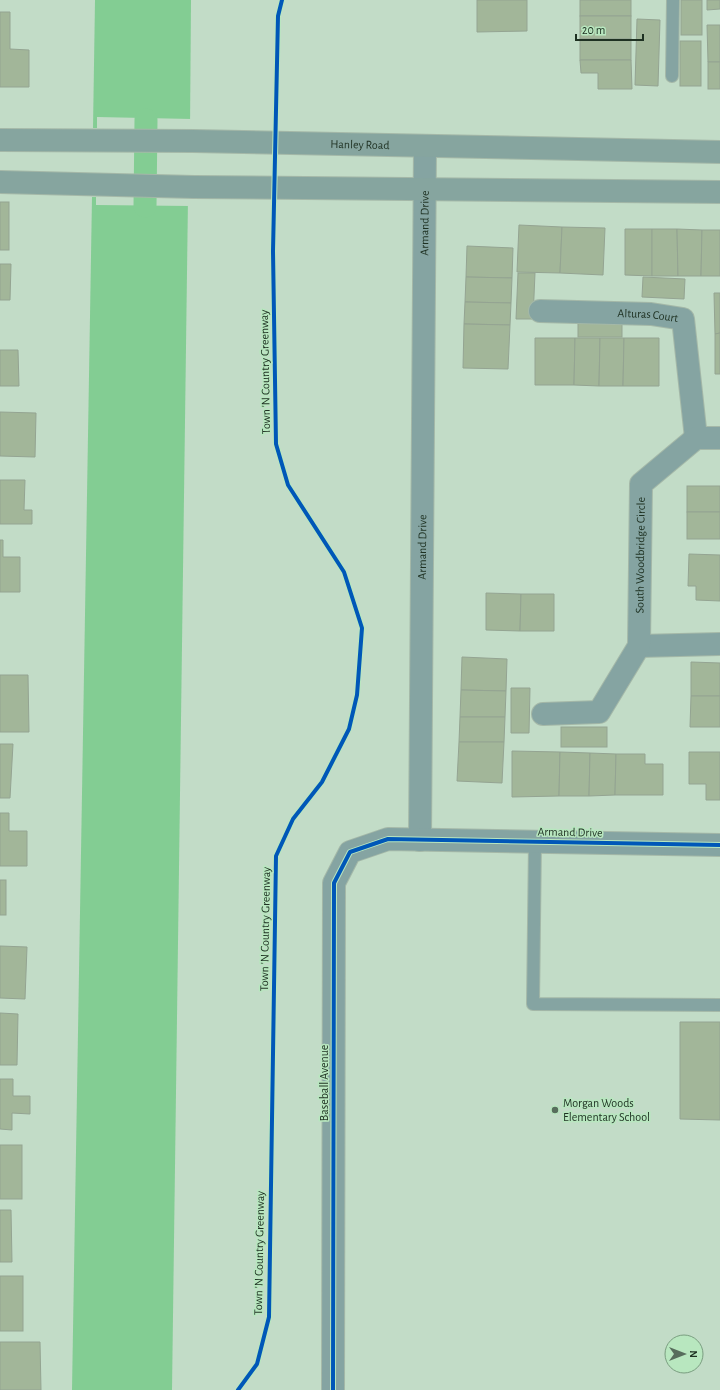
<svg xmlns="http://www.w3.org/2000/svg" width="720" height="1390" viewBox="0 0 720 1390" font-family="'Alegreya Sans',sans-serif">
	<rect width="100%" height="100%" fill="#c2dcc7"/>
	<!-- water -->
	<g fill="#83cd93">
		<polygon points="95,0 191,0 190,129 93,128"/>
		<polygon points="92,197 188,198 172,1390 72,1390"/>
	</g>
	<!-- pier -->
	<g fill="#c2dcc7">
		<polygon points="97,117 192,119 192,130 97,130"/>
		<polygon points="96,195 190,198 190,206 96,205"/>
	</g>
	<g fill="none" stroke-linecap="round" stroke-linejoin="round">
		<!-- canal -->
		<polyline stroke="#83cd93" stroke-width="23" points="145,206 146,120"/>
	</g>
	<!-- building -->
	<g fill="#a2b699" stroke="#94a492">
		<polygon points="477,0 527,0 527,31 477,32"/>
		<rect x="580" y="0" width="51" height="16"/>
		<rect x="681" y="0" width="21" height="35"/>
		<polygon points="707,0 720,0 720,9 707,10"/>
		<polygon points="0,12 10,12 10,49 29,50 29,87 0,87"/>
		<rect x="580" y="16" width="51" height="23"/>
		<polygon points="637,19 660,20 658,86 635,85"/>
		<polygon points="707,25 720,25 720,62 708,62"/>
		<rect x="580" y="39" width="51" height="21"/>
		<rect x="680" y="41" width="21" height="45"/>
		<polygon points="580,60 631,60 632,89 598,89 598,73 581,73"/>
		<rect x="708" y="62" width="12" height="27"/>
		<rect x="0" y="202" width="9" height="48"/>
		<polygon points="519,225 562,227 560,273 517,272"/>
		<polygon points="562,227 605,228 603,275 560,273"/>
		<polygon points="625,229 652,229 652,276 625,275"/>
		<polygon points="652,229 677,229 678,276 652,276"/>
		<polygon points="677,229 702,230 701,276 678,276"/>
		<polygon points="702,230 720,230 720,276 701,276"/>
		<polygon points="467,246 513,248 512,278 466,277"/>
		<polygon points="0,264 11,264 10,300 0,300"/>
		<polygon points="518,273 535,273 533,319 516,319"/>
		<polygon points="466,277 512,278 511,303 465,302"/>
		<polygon points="643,277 685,279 684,299 642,297"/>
		<polygon points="714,293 720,293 720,333 715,334"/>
		<polygon points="465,302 511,303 510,325 464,324"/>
		<rect x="578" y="317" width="44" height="20"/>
		<polygon points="464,324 510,325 508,369 463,368"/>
		<polygon points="720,333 720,374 715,374 715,334"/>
		<polygon points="535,338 575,338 574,385 535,385"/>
		<polygon points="575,338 600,338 599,386 574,385"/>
		<polygon points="600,338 624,338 623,386 599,386"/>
		<polygon points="624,338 659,338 659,386 623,386"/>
		<polygon points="0,350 18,350 19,386 0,386"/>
		<polygon points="0,412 36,413 35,457 0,456"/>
		<polygon points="0,480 25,480 24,510 32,510 32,524 0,524"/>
		<rect x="687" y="486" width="33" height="26"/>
		<rect x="687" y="512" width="33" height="27"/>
		<polygon points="0,540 3,540 3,557 20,557 20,592 0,592"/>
		<polygon points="689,554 720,555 720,601 696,600 696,586 688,586"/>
		<polygon points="486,593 521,594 520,631 486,630"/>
		<polygon points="521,594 554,594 554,631 520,631"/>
		<polygon points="462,657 507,659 506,691 461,690"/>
		<polygon points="691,662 720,663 720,696 691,696"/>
		<polygon points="0,675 28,675 29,732 0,732"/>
		<polygon points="511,688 530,688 529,733 511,733"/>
		<polygon points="461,690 506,691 505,717 460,717"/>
		<polygon points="691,696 720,696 720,727 690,727"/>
		<polygon points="460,717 505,717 504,742 459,742"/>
		<rect x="561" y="727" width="46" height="20"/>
		<polygon points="459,742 504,742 502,783 457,781"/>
		<polygon points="0,744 13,744 10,798 0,798"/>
		<polygon points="512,751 560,752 559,796 512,797"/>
		<polygon points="560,752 590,753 589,796 559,796"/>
		<polygon points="689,752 720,752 720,800 706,800 706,784 689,784"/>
		<polygon points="590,753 616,754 615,795 589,796"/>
		<polygon points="616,754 645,754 645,764 663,764 663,795 615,795"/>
		<polygon points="0,813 9,813 9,831 27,831 27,866 0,866"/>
		<rect x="0" y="880" width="6" height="35"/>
		<polygon points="0,946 27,947 25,999 0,998"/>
		<polygon points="0,1013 18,1014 17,1065 0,1065"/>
		<polygon points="680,1022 720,1022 720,1120 680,1119"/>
		<polygon points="0,1079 13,1079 13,1096 30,1096 30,1114 12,1113 12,1130 0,1129"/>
		<rect x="0" y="1145" width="22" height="54"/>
		<polygon points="0,1210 11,1210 12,1262 0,1262"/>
		<rect x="0" y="1276" width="23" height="55"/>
		<polygon points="0,1342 40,1342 41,1390 0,1390"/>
	</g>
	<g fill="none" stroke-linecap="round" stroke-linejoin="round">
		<!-- service casing -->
		<g stroke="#a4b8a8" stroke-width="14">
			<g id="service">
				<polyline points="672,76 673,0"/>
				<polyline points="535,842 533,1004 720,1005"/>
			</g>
		</g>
		<!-- minor casing -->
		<g stroke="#a4b8a8" stroke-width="24">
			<g id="minor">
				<path id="s1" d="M540,311L651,314L683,319L696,438"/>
				<polyline points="639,646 720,644"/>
				<path id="s2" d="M543,714L599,712L639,646L641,484L696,438H720"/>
				<path id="s3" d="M420,840L425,146"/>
				<polyline points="333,1390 334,883 350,852 388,839 720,845"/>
			</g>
		</g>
		<!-- secondary casing -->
		<g stroke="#a4b8a8" stroke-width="24">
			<g id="secondary">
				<path id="s4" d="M0,140L193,141L720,152"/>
				<polyline points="0,182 194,187 720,192"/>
			</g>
		</g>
		<!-- service -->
		<use href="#service" stroke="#85a4a2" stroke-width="12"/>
		<!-- minor -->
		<use href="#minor" stroke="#85a4a2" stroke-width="22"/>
		<!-- secondary -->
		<use href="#secondary" stroke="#86a59f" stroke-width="22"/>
		<!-- cycleway casing -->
		<g stroke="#b8e7bf" stroke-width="6">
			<g id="cycleway">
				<polyline points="238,1390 257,1364 269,1317 276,856 293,819 322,782 349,729 357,695 362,628 344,572 288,485 276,444 273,251 278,16 282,0"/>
				<polyline points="333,1390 334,883 350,852 388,839 720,845"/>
			</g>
		</g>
		<!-- cycleway -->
		<use href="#cycleway" stroke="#0057b8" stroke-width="4"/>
	</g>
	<!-- markers -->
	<circle fill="#576d5c" stroke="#b8e7bf" stroke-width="1.5" cx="555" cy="1110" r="4"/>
	<g text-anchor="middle" stroke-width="3" stroke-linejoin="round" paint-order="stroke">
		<!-- street labels -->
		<g font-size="12" fill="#1e3122" stroke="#b8e7bf">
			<text dy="4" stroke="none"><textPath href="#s4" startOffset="360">Hanley Road</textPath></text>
			<text dy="4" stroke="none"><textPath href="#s3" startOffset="617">Armand Drive</textPath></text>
			<text dy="4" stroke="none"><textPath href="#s1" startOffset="108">Alturas Court</textPath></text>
			<text transform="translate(265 372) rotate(-91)" y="4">Town 'N Country Greenway</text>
			<text dy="4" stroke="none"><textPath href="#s3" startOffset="293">Armand Drive</textPath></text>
			<text dy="4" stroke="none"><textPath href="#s2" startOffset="224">South Woodbridge Circle</textPath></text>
			<text transform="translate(570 832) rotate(1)" y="4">Armand Drive</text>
			<text transform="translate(265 929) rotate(-89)" y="4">Town 'N Country Greenway</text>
			<text transform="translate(324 1083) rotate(-90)" y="4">Baseball Avenue</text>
			<text transform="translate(259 1253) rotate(-89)" y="4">Town 'N Country Greenway</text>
		</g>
		<!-- poi labels -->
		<g font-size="12" fill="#1e3122" stroke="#b8e7bf" text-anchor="start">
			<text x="563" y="1107">Morgan Woods<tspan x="563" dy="14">Elementary School</tspan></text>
		</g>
	</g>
	<!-- north arrow -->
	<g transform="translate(684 1354) rotate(90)"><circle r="19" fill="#b8e7bf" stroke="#7a9e80"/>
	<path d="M0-3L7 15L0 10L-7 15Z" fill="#576d5c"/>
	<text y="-6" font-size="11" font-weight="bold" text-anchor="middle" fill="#1e3122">N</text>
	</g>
	<!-- scale -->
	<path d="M576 34v6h67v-6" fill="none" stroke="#1e3122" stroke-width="2"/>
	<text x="582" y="34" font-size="12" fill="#1e3122" stroke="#b8e7bf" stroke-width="3" paint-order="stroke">20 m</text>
</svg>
